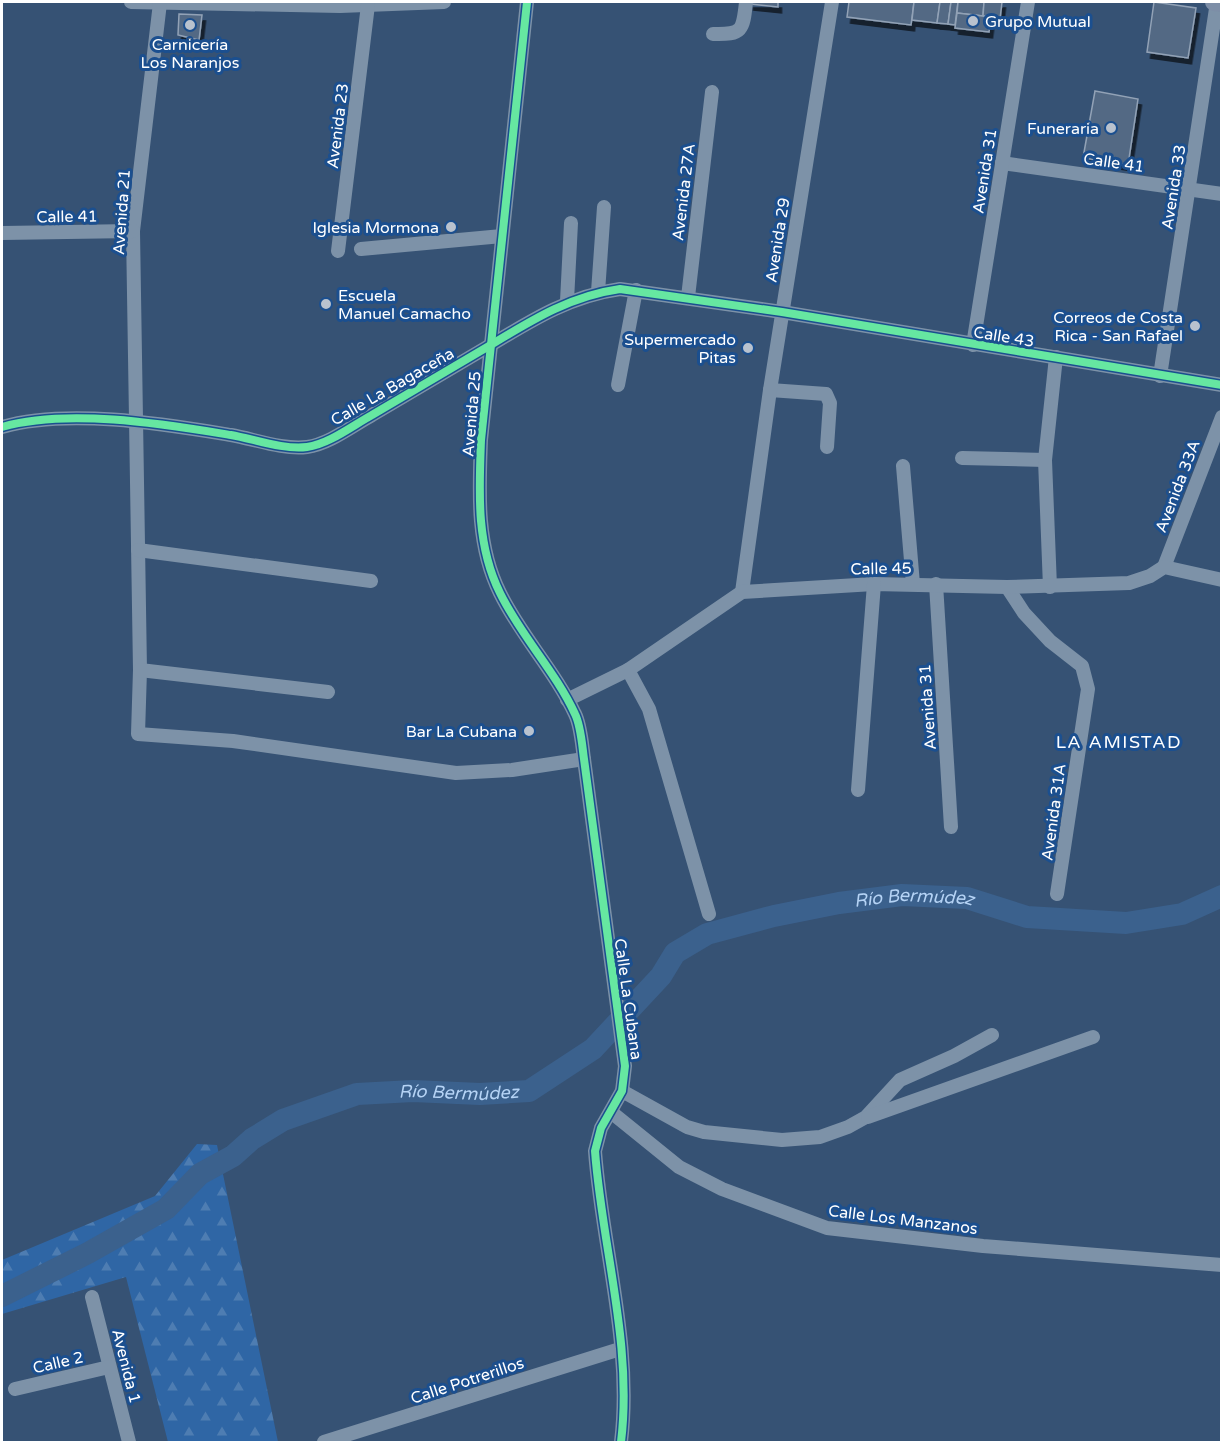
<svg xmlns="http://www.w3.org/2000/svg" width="1223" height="1444" viewBox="0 0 1223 1444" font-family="'Varela Round',sans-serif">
	<defs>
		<pattern id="forest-firs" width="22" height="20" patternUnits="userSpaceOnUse" patternTransform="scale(1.5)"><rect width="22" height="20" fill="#2f66a5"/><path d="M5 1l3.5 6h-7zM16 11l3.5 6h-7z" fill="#4e7db2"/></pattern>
		<filter id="shadow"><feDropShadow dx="3.5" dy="6" stdDeviation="0" flood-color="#0009"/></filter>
	</defs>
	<rect width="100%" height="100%" fill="#365274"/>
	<!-- forest -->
	<polygon fill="url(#forest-firs)" points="197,1144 217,1145 278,1442 168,1442 126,1277 2,1314 2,1260 155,1196"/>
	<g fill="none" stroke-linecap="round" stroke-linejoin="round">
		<!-- river -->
		<path stroke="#3b618d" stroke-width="22" id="s1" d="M2,1296L88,1253L166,1209L200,1174L233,1156L252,1139L283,1120L357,1094L413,1091L480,1094L529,1091L593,1049L661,976L675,953L707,934L774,916L839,903L902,895L967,898L1027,917L1126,923L1182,914L1222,896"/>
	</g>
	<!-- building -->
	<g fill="#526984" stroke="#92a2b6" stroke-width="1.5" filter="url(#shadow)">
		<polygon points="750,2 778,2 778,7 750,4"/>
		<polygon points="849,2 914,2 911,25 847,17"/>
		<polygon points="914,2 940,2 937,23 912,20"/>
		<polygon points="940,2 951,2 948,24 937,23"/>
		<polygon points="951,2 958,2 955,25 948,24"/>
		<polygon points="958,2 984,2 983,16 957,13"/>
		<polygon points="984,2 1002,2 1000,19 983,16"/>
		<polygon points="1154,2 1196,8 1188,58 1147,52"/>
		<polygon points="957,13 991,17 989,32 955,28"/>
		<polygon points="179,14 202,15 199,40 178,35"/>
		<polygon points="1095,91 1138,99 1128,165 1083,158"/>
	</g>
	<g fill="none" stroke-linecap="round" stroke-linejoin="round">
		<!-- minor -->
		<g stroke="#7d92a8" stroke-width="14">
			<polyline points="131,2 340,6 444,2"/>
			<path d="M527,2L481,440C479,492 476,545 500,593C521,636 555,671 575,714C581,726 582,745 584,759L625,1066L622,1091L601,1128L595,1151C602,1247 633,1345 621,1442"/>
			<polyline points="160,3 133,231 140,670 138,734 233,741 456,773 512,770 584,759"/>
			<path d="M713,34C743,35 743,30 746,2"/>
			<polyline points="1002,163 1222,194"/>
			<polyline points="2,233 133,231"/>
			<polyline points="361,249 502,236"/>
			<polyline points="338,251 368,5"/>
			<polyline points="598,292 604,207"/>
			<polyline points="688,297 712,92"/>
			<polyline points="567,301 571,223"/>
			<polyline points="973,345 1028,2"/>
			<polyline points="1160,376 1217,2"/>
			<polyline points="618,385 636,290"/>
			<polyline points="770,390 826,394 830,403 827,447"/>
			<path d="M2,427C68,408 163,424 231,435C254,439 283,450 307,447C329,444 352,426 372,415C411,392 450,369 489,346C532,320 570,296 620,289L782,312L1222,385"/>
			<polyline points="962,458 1045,460"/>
			<polyline points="903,466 913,584"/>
			<polyline points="138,550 371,581"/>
			<polyline points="1164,567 1222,417"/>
			<polyline points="936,584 951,827"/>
			<polyline points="1007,587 1024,613 1050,641 1082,666 1088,689 1057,894"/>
			<polyline points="1050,587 1045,460 1056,357"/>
			<polyline points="742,592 770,390 832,2"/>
			<polyline points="140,670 328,692"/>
			<polyline points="628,670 649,709 709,914"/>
			<polyline points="567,700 628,670 742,592 874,584 1007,587 1129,583 1150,576 1164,567 1222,580"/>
			<polyline points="858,790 874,584"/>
			<polyline points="622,1091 687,1127 704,1132 782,1140 820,1137 848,1127 866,1117 900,1080 954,1056 992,1035"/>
			<polyline points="611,1112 679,1167 722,1189 827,1228 983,1246 1222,1265"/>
			<polyline points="868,1117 1093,1037"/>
			<polyline points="92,1297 129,1442"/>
			<polyline points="15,1389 109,1367"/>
			<polyline points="324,1442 620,1349"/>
		</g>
		<!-- major -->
		<polyline stroke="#7d8ea7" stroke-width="18" points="1214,2 1222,3"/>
		<!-- cycleway casing -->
		<g stroke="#1b4f8f" stroke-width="11">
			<g id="cycleway">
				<path d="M527,2L481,440C479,492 476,545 500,593C521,636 555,671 575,714C581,726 582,745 584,759L625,1066L622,1091L601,1128L595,1151C602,1247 633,1345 621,1442"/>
				<path d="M2,427C68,408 163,424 231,435C254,439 283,450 307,447C329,444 352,426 372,415C411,392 450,369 489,346C532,320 570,296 620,289L782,312L1222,385"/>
			</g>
		</g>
		<!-- cycleway -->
		<use href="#cycleway" stroke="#66e7a1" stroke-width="8"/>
	</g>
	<!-- markers -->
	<g fill="#b9c2ce" stroke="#1b4f8f" stroke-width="2">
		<circle cx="973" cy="21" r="6"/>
		<circle cx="190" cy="25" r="6"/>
		<circle cx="1111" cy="128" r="6"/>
		<circle cx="451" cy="227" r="6"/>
		<circle cx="326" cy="304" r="6"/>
		<circle cx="1195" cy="326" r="6"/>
		<circle cx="748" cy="348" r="6"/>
		<circle cx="529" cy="731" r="6"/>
	</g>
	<g text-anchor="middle" stroke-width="6" stroke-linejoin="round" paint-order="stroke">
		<!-- poi labels -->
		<g font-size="16" fill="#fff" stroke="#1b4f8f" text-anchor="end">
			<text x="985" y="27" text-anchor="start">Grupo Mutual</text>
			<text x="190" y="50" text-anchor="middle">Carnicería<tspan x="190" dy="18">Los Naranjos</tspan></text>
			<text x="1099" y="134">Funeraria</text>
			<text x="439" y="233">Iglesia Mormona</text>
			<text x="338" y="301" text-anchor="start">Escuela<tspan x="338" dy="18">Manuel Camacho</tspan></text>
			<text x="1183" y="323">Correos de Costa<tspan x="1183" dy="18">Rica - San Rafael</tspan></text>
			<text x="736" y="345">Supermercado<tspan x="736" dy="18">Pitas</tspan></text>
			<text x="517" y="737">Bar La Cubana</text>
		</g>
		<!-- street labels -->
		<g font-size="16" fill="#fff" stroke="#1b4f8f">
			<text transform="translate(337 126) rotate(-83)" y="6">Avenida 23</text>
			<text transform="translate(1114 162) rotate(8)" y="6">Calle 41</text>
			<text transform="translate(984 171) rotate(-81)" y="6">Avenida 31</text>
			<text transform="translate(1173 187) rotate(-81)" y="6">Avenida 33</text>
			<text transform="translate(683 192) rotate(-83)" y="6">Avenida 27A</text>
			<text transform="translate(121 212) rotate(-86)" y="6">Avenida 21</text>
			<text transform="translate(67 216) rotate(-1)" y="6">Calle 41</text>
			<text transform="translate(777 240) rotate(-81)" y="6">Avenida 29</text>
			<text transform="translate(1004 336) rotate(9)" y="6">Calle 43</text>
			<text transform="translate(392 386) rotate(-30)" y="6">Calle La Bagaceña</text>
			<text transform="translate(471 414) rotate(-85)" y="6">Avenida 25</text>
			<text transform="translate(1177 486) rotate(-69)" y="6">Avenida 33A</text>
			<text transform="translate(881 568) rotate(-1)" y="6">Calle 45</text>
			<text transform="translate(927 707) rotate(-94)" y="6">Avenida 31</text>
			<text transform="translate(1053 812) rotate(-82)" y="6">Avenida 31A</text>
			<text transform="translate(629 999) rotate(82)" y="6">Calle La Cubana</text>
			<text transform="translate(903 1219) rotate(7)" y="6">Calle Los Manzanos</text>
			<text transform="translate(58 1362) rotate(-13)" y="6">Calle 2</text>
			<text transform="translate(127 1366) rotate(76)" y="6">Avenida 1</text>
			<text transform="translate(467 1380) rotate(-18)" y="6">Calle Potrerillos</text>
		</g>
		<!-- neighbourhood labels -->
		<g font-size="18" letter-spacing="1.5" fill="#fff" stroke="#1b4f8f">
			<text x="1119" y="748">LA AMISTAD</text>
		</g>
		<!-- water labels -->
		<g font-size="18" font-style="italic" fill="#b5d3f5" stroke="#1b4f8f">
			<text dy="6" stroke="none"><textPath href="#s1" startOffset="1036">Río Bermúdez</textPath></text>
			<text dy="6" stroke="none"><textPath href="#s1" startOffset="514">Río Bermúdez</textPath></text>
		</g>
	</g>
	<!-- border -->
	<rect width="1223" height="1444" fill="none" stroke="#ffffff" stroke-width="6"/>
</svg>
